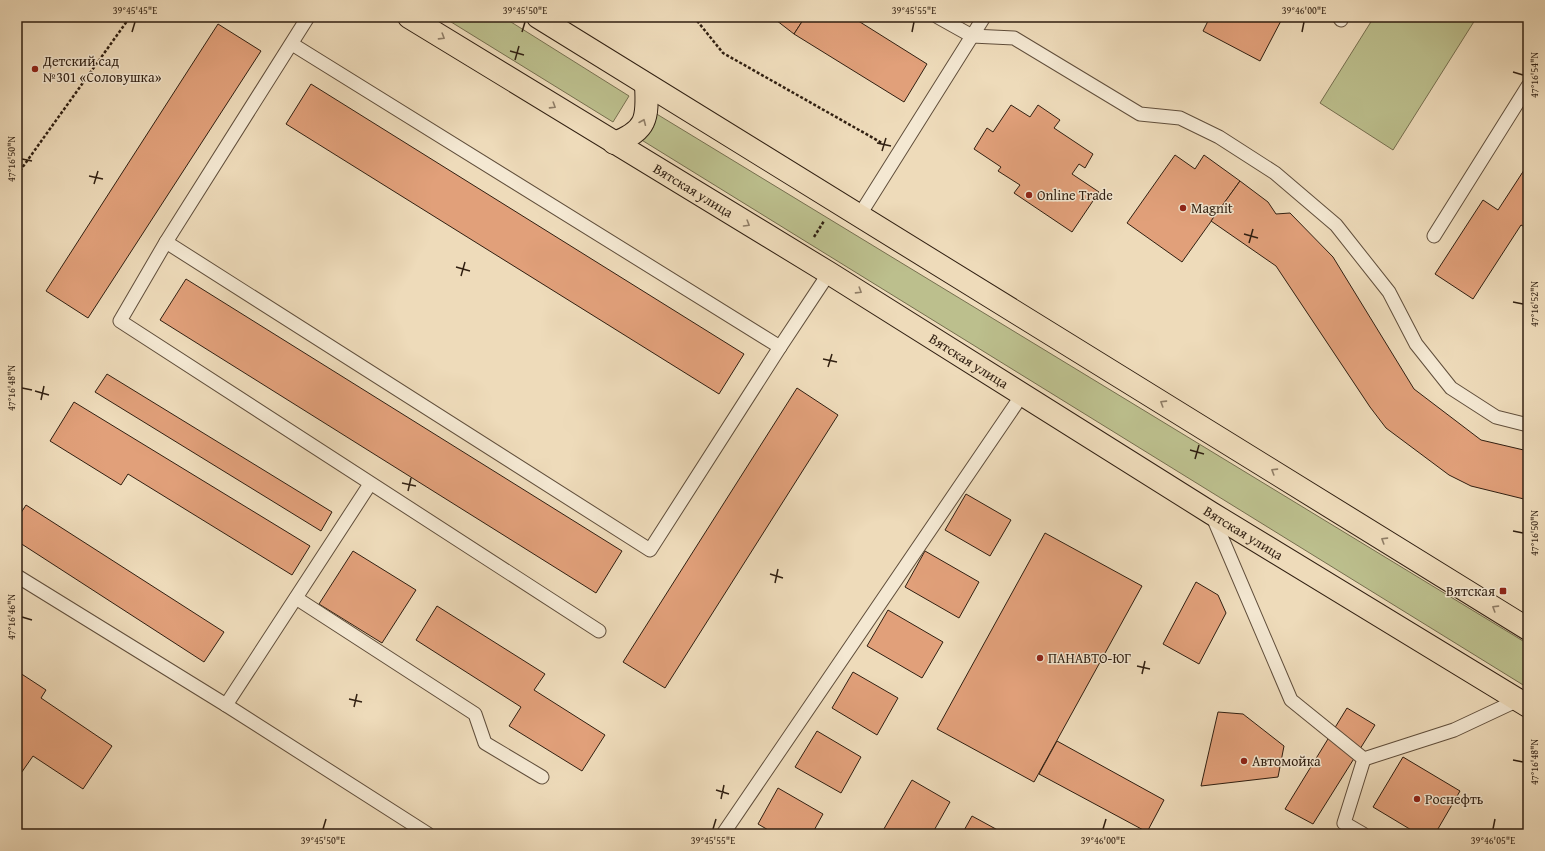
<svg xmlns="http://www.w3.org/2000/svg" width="1545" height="851" viewBox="0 0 1545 851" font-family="'Gentium Book Plus',serif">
	<rect width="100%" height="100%" fill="#eedbba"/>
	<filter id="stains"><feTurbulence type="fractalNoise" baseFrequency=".005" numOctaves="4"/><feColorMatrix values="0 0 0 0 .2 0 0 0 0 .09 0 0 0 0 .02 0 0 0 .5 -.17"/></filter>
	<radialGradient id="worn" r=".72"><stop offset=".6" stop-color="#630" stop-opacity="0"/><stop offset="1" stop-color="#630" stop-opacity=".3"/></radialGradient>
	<!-- green -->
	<g fill="#bcbf8d" stroke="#766f4f">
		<polygon points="443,17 503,17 629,96 613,122"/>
		<polygon points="1374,17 1470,17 1475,20 1393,150 1320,103"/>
		<polygon points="655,113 1528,644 1528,688 640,139"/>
	</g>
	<!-- building -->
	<g fill="#e1a07a" stroke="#301f11">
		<polygon points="772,17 805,17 794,34"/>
		<polygon points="805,17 852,17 927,64 904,102 794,34"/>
		<polygon points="1210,17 1283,17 1260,61 1203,31"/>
		<polygon points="218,24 261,51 88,318 46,291"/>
		<polygon points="311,84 744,354 719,394 286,124"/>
		<polygon points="1011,105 1030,117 1038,105 1060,120 1054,128 1093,154 1085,168 1079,164 1072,174 1099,192 1072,232 1014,193 1020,185 998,171 1001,167 974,149 987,128 993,132"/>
		<polygon points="1175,155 1195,169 1204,155 1240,181 1182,262 1127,223"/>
		<polygon points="1528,164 1528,229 1521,225 1473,299 1435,274 1483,200 1498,210"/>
		<polygon points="1240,181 1268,202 1276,214 1290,213 1333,257 1414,389 1481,440 1528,451 1528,500 1471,486 1449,475 1386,428 1370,407 1276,266 1211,221"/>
		<polygon points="186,279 622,551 596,593 160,320"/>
		<polygon points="107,374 332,512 321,531 95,392"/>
		<polygon points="797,388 838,415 665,688 623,662"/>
		<polygon points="74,402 310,546 292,575 128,474 121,485 50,441"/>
		<polygon points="966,494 1011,520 990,556 945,530"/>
		<polygon points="26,505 224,632 204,662 17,541 17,519"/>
		<polygon points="1045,533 1142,586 1034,782 937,729"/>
		<polygon points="353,551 416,590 382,643 319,604"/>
		<polygon points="925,551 979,582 959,618 905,587"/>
		<polygon points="1196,582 1218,595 1226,613 1199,664 1163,644"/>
		<polygon points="437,606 545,674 534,690 605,735 582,771 509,726 521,707 416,640"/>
		<polygon points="888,610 943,642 922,678 867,646"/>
		<polygon points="17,671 46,690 41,698 112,746 83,789 33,756 17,779"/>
		<polygon points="853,672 898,698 877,735 832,708"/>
		<polygon points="1347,708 1375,725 1313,824 1285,809"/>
		<polygon points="1218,712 1243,714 1284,746 1278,777 1201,786"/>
		<polygon points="817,731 861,757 841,793 795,767"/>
		<polygon points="1057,741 1164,800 1147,832 1039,774"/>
		<polygon points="1403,757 1460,791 1435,834 1418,834 1373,807"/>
		<polygon points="912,780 950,802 932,834 881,834"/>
		<polygon points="778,788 823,814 812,834 775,834 758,824"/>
		<polygon points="972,816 1005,834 962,834"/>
	</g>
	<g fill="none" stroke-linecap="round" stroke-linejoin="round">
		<!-- lane casing -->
		<g stroke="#604e3b" stroke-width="15">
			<g id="lane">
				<polyline points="308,17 166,242 650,550 780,347 829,273"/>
				<polyline points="938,17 972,36 1014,38 1140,114 1180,118 1219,137 1275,173 1336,225 1389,292 1416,344 1451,388 1496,417 1528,425"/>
				<polyline points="1339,17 1341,20"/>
				<polyline points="292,44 780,347"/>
				<polyline points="859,216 984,17"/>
				<polyline points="1434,236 1528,86"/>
				<polyline points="166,242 120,321 599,631"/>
				<polyline points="1212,515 1291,700 1364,759 1454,730 1518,700"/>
				<polyline points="17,576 226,705 428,834"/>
				<polyline points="296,598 475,714 485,743 542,777"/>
				<polyline points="226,705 370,484"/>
				<polyline points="723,834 1022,395"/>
				<polyline points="1363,834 1344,823 1364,759"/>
			</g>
		</g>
		<!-- primary casing -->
		<g stroke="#301f11" stroke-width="24">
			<g id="primary">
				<path id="s1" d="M409,17L829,273L1211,513L1528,706"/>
				<polyline points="538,17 1528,629"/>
				<path d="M614,143C647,131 648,118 646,85"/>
			</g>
		</g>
		<!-- path -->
		<g stroke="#301f11" stroke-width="2.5" stroke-dasharray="3 2" stroke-linecap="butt">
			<polyline points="694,17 723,53 882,143"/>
			<polyline points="17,175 130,17"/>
			<polyline points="814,237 824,221"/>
		</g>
		<!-- lane -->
		<use href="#lane" stroke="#f4e8d2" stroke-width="13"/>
		<!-- primary -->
		<use href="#primary" stroke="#eedbba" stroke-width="22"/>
	</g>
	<!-- one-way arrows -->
	<defs><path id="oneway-chevron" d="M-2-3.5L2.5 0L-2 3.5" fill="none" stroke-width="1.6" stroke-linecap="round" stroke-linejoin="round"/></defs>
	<g stroke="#8f7d66">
		<use href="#oneway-chevron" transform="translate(442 37) rotate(32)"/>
		<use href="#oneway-chevron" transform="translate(553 106) rotate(32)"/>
		<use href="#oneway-chevron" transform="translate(643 122) rotate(-67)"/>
		<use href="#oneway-chevron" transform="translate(747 224) rotate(31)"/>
		<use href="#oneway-chevron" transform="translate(859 291) rotate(32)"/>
		<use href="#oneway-chevron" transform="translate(1163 403) rotate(-148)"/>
		<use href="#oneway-chevron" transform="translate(1274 471) rotate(-148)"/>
		<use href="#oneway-chevron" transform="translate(1384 540) rotate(-148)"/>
		<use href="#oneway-chevron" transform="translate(1495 608) rotate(-148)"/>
	</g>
	<!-- ticks -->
	<path fill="none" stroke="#301f11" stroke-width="1.5" d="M132,32L135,22M522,32L525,22M912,32L914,22M1302,32L1304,22M510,51L524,55M515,60L519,46M1513,72L1523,75M877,143L891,146M882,151L886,138M22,159L32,161M89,176L103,179M94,184L98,171M1244,234L1258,238M1249,243L1253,229M456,267L470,271M461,276L465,262M1513,302L1523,304M823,359L837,362M828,367L832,354M22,388L32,390M35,391L49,395M41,400L44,386M1190,450L1204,454M1195,459L1199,445M402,483L416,486M408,491L411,478M1513,531L1523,533M770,574L783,578M775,583L778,569M22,617L32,620M1137,666L1150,669M1142,674L1145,661M349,699L362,702M354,707L357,694M1513,760L1523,762M716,790L729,794M721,799L724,785M323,829L326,819M713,829L716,819M1103,829L1106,819M1493,829L1495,819"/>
	<!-- markers -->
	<g fill="#8f2418" stroke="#f4e8d2" stroke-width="1.5">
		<circle cx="35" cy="69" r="4"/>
		<circle cx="1029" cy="195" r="4"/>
		<circle cx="1183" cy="208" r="4"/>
		<rect x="1499" y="587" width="8" height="8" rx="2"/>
		<circle cx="1040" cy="658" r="4"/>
		<circle cx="1244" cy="761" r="4"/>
		<circle cx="1417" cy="799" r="4"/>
	</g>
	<g text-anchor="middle" stroke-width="3" stroke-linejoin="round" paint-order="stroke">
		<!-- poi labels -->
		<g font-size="14" fill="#301f11" stroke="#f4e8d2" text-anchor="start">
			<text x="43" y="66">Детский сад<tspan x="43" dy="16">№301 «Соловушка»</tspan></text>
			<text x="1037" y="200">Online Trade</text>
			<text x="1191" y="213">Magnit</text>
			<text x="1495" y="596" text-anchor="end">Вятская</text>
			<text x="1048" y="663">ПАНАВТО-ЮГ</text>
			<text x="1252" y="766">Автомойка</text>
			<text x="1425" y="804">Роснефть</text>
		</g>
		<!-- street labels -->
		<g font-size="14" fill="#301f11" stroke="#f4e8d2">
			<text dy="5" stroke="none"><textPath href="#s1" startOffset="333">Вятская улица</textPath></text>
			<text dy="5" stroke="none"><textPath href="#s1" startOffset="657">Вятская улица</textPath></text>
			<text dy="5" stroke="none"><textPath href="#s1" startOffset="981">Вятская улица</textPath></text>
		</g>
	</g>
	<!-- margin -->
	<rect width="1545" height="851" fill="none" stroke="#eedbba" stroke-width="44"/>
	<rect x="22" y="22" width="1501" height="807" fill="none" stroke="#301f11" stroke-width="1.5"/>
	<g font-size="10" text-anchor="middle" fill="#301f11">
		<text x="135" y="14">39°45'45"E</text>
		<text x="525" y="14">39°45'50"E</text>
		<text x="914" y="14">39°45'55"E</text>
		<text x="1304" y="14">39°46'00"E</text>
		<text transform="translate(1534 75) rotate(-90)" y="4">47°16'54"N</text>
		<text transform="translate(11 159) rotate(-90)" y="4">47°16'50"N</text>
		<text transform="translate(1534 304) rotate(-90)" y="4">47°16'52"N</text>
		<text transform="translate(11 388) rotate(-90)" y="4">47°16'48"N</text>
		<text transform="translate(1534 533) rotate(-90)" y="4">47°16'50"N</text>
		<text transform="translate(11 617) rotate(-90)" y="4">47°16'46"N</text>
		<text transform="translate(1534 762) rotate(-90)" y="4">47°16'48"N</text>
		<text x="323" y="844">39°45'50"E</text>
		<text x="713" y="844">39°45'55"E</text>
		<text x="1103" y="844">39°46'00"E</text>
		<text x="1493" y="844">39°46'05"E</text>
	</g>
	<rect width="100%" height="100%" filter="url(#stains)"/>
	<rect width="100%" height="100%" fill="url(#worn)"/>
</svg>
